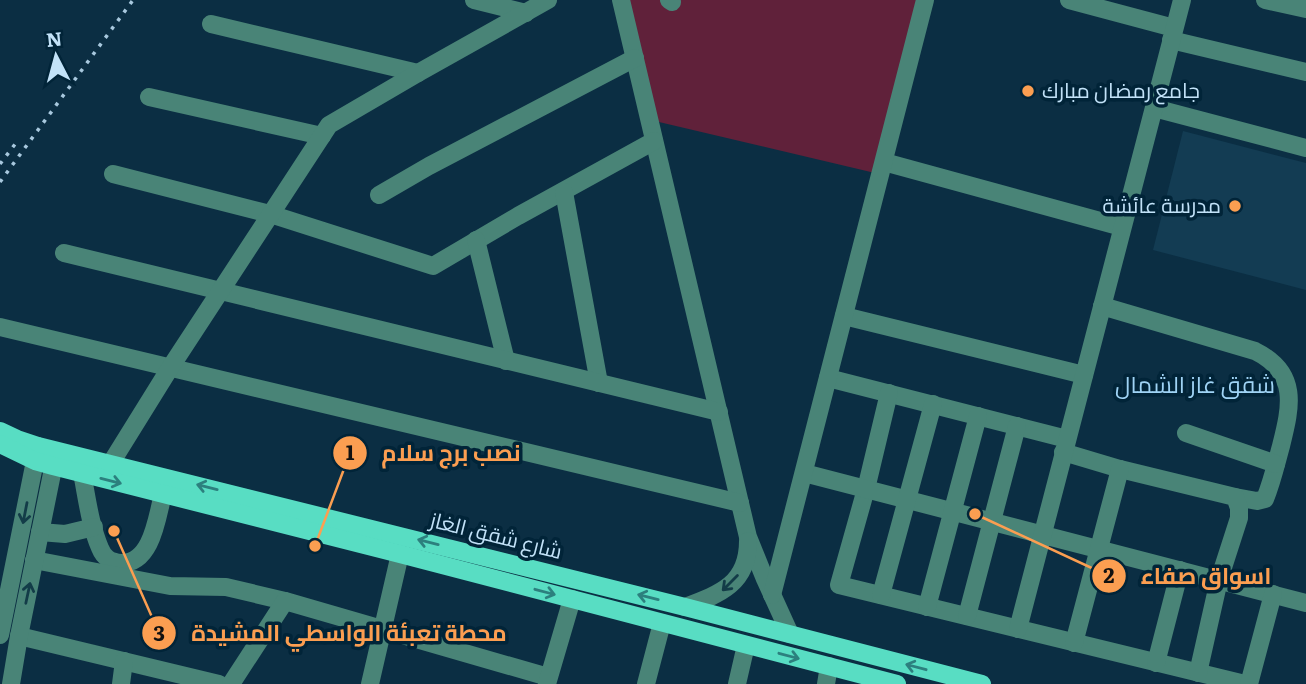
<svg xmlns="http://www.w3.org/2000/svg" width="1306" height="684" viewBox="0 0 1306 684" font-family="Literata,Cairo,serif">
	<rect width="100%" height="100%" fill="#0b2e43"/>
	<!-- built -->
	<polygon fill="#133c53" points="1183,131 1306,163 1306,290 1153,250"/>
	<!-- green -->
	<polygon fill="#60213a" points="613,0 929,0 875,173 642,118"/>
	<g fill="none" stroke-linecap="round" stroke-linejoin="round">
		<!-- minor -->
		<g stroke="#498477" stroke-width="18">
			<polyline points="474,0 526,13"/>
			<polyline points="621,0 748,537 765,579 790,634"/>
			<polyline points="669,0 672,2"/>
			<polyline points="1069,0 1174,28"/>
			<polyline points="1265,0 1306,9"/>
			<polyline points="211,24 418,73"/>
			<polyline points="1171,40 1306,72"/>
			<polyline points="149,97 322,136"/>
			<polyline points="1154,108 1306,148"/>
			<polyline points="884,162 1122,227"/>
			<polyline points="113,174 270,214 433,266 518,216 654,141"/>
			<polyline points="564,192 599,383"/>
			<polyline points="379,195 429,166 635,58"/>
			<polyline points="476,240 506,361"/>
			<polyline points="64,253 719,412"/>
			<path d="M1102,306L1255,351C1299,373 1291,406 1281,446C1276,464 1272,482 1265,499L1257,501L1235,497"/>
			<polyline points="844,316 1084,375"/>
			<polyline points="0,327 740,503"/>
			<polyline points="828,378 1067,439"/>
			<polyline points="889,393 866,489 839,585 1245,684"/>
			<polyline points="1186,433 1276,464"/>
			<polyline points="1063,452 1120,469 1235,497 1239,508 1239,518 1219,580 1198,673"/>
			<polyline points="111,463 170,368 329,125 418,73 548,0"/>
			<path d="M82,473C87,498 90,525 100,548C104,558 110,562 121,563C152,564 157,517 163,494"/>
			<polyline points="804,473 1306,603"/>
			<polyline points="40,532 65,534 94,527"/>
			<polyline points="34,560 170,586 226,587 285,601"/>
			<polyline points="772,595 925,0"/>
			<polyline points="881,595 933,404"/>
			<path d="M685,607C720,594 748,584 748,541"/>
			<polyline points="927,607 978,416"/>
			<polyline points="967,616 1017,426"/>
			<polyline points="1018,629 1182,0"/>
			<polyline points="0,635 38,446"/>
			<polyline points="19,636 219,684"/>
			<polyline points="1074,643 1120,469"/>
			<polyline points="1156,663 1180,570"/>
			<polyline points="11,684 19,636 56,454"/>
			<polyline points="121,684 124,661"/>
			<polyline points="231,684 285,601 548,677"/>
			<polyline points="370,684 400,554"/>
			<polyline points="547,684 572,599"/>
			<polyline points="646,684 662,623"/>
			<polyline points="737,684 746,645"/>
			<polyline points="826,684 829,666"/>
			<polyline points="1249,684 1273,594"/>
		</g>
		<!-- major -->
		<g stroke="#58ddc3" stroke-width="18">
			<polyline points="0,431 17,439 38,446 685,607 982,684"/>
			<polyline points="0,444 35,461 53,466 400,554 897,684"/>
		</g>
		<!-- rail -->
		<g stroke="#a8c8de" stroke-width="3.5" stroke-dasharray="3.5 7" stroke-linecap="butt">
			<polyline points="0,164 19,139"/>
			<polyline points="0,182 133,0"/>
		</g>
	</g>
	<!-- one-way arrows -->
	<defs><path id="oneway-shaft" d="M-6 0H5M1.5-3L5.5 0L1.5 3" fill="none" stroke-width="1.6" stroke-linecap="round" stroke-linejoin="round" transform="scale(1.75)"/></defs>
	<g stroke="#2c807e">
		<use href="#oneway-shaft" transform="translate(111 481) rotate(14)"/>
		<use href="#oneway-shaft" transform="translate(207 487) rotate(-166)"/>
		<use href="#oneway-shaft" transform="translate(428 542) rotate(-166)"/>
		<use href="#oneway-shaft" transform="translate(545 592) rotate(15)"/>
		<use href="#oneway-shaft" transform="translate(648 597) rotate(-166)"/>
		<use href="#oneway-shaft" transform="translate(789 656) rotate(15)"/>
		<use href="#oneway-shaft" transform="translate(916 667) rotate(-165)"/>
	</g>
	<g stroke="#133c48">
		<use href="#oneway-shaft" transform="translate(25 513) rotate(101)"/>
		<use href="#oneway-shaft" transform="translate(730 583) rotate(135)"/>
		<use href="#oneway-shaft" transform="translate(28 593) rotate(-78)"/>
	</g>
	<!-- markers -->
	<g fill="#fb9e51" stroke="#012438" stroke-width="2.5">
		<circle cx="1028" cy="91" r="7"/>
		<circle cx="1235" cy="206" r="7"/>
	</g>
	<g text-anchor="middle" stroke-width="7" stroke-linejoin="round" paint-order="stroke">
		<!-- poi labels -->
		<g font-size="21" fill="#c2e2f8" stroke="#012438" text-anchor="start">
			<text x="1042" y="98">جامع رمضان مبارك</text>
			<text x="1221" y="213" text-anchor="end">مدرسة عائشة</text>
		</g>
		<!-- street labels -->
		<g font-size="21" fill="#c2e2f8" stroke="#012438">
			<text transform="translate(496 536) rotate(14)" y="7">شارع شقق الغاز</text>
		</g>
		<!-- neighbourhood labels -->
		<g font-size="23" fill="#9fd3f5" stroke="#012438">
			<text x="1195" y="393">شقق غاز الشمال</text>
		</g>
	</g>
	<!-- callouts -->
	<path fill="none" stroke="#fb9e51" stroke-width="2.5" d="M315 546L350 453M975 514L1109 576M114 531L159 633"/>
	<g fill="#fb9e51" stroke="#012438" stroke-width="2.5">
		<circle cx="315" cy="546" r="7"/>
		<circle cx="975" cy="514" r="7"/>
		<circle cx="114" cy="531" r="7"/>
		<circle cx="350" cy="453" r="18"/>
		<circle cx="1109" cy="576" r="18"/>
		<circle cx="159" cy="633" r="18"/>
	</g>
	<g font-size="21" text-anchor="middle" font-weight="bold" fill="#111">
		<text x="350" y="460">1</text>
		<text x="1109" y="583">2</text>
		<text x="159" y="641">3</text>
	</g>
	<g font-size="23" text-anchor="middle" font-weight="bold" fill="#fb9e51" stroke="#012438" stroke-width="7" stroke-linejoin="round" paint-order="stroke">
		<text x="451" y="461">نصب برج سلام</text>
		<text x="1206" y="584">اسواق صفاء</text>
		<text x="349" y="641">محطة تعبئة الواسطي المشيدة</text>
	</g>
	<!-- north arrow -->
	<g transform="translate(56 56) rotate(354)" stroke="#012438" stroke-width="5" paint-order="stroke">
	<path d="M0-5L12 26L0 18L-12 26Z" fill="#c2e2f8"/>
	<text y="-10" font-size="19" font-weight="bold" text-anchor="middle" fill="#c2e2f8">N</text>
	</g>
</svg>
